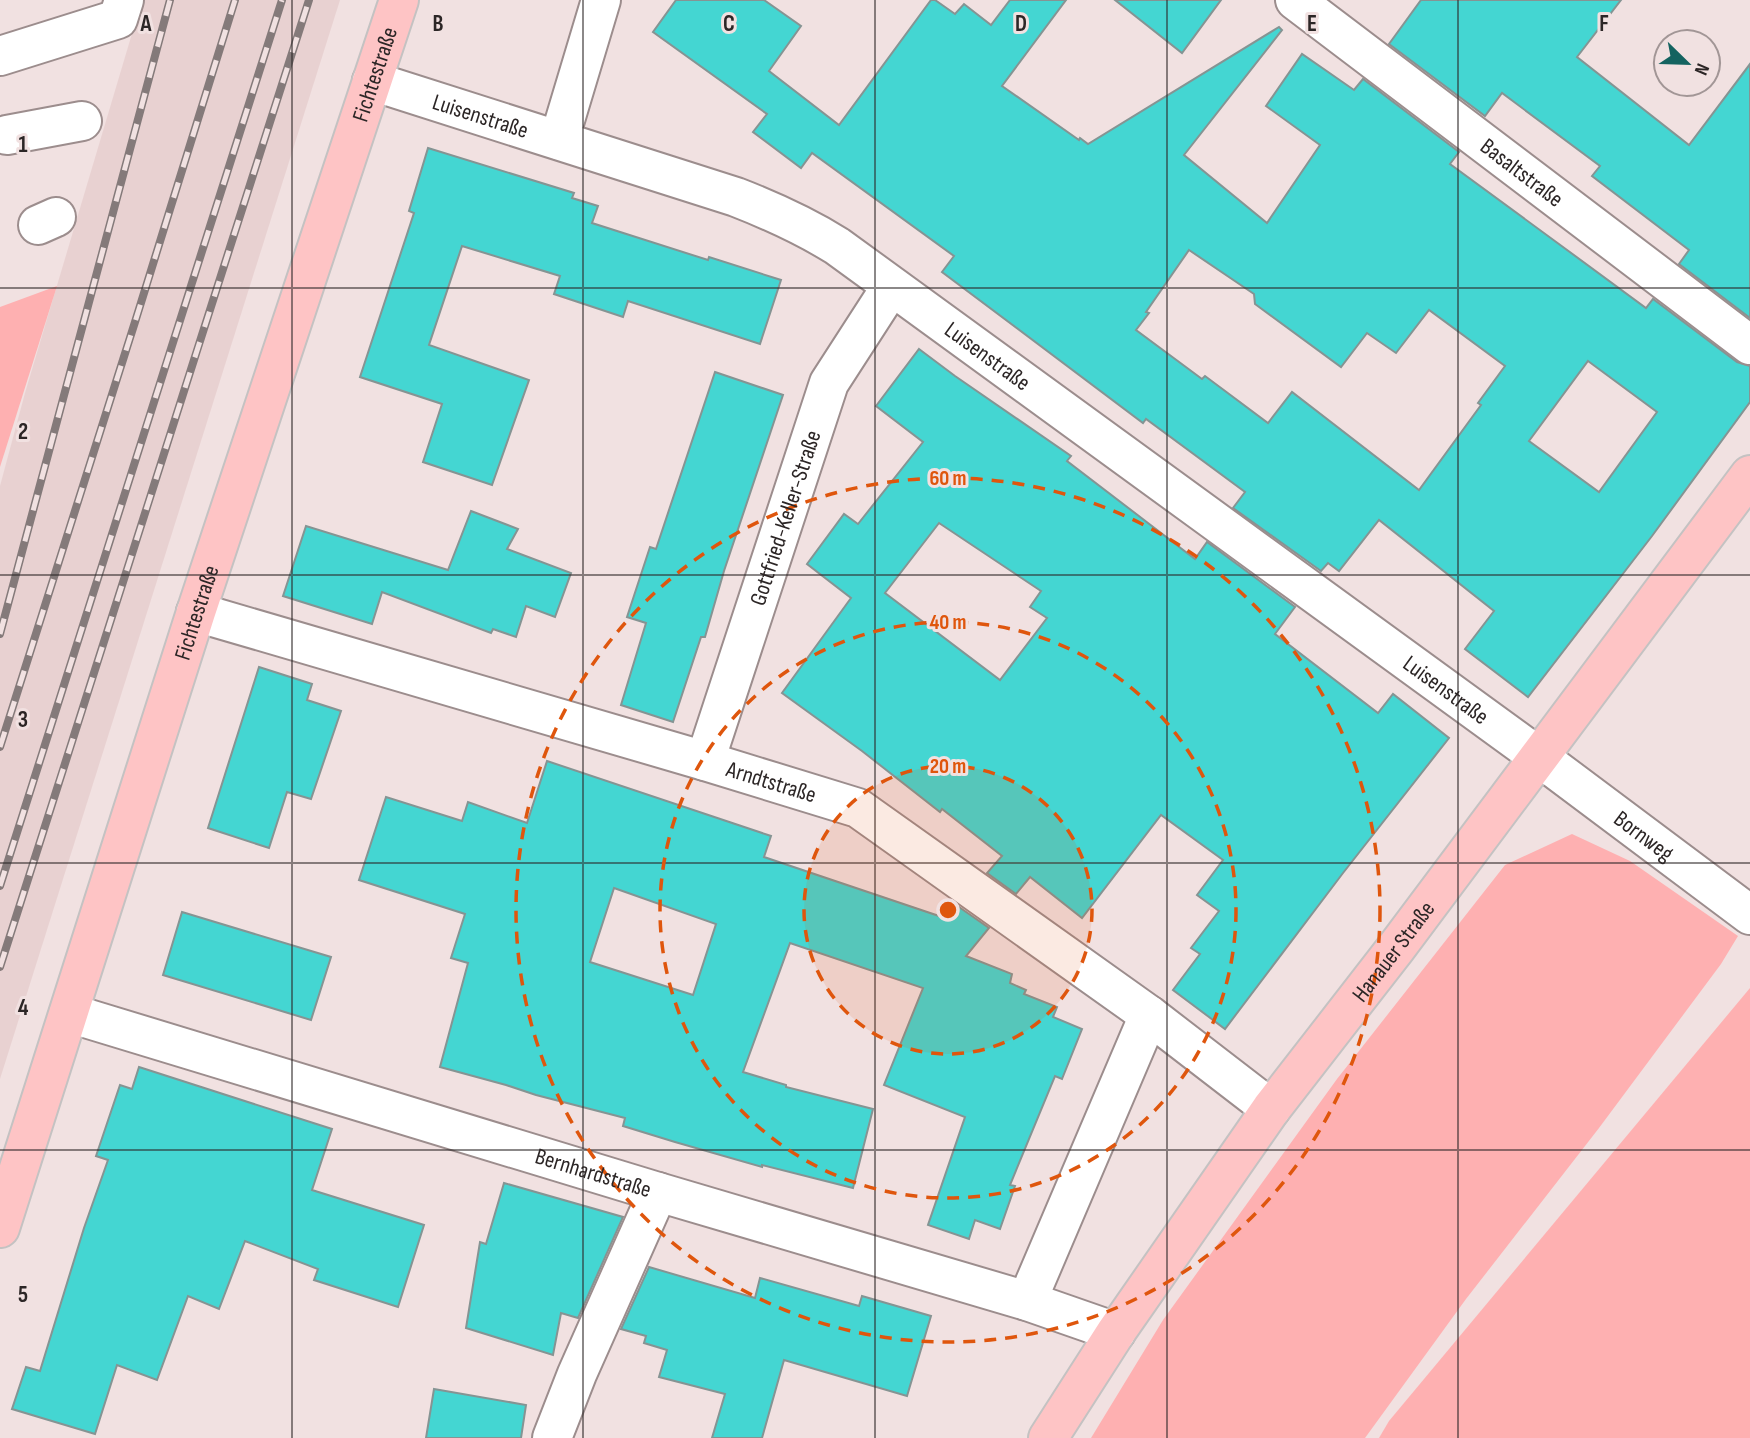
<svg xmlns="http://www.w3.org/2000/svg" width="1750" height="1438" viewBox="0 0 1750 1438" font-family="'Sofia Sans Condensed',sans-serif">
	<rect width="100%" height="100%" fill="#f1e1e1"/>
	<!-- built -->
	<polygon fill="#e8d1d1" points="142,0 340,0 0,1079 0,486 25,393"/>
	<!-- green -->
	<g fill="#feb0b1">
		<polygon points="57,286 0,467 0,307"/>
		<polygon points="1572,834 1630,861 1738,936 1721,964 1599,1128 1466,1299 1365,1438 1091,1438 1163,1320 1337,1079 1505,865"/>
		<polygon points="1750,988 1750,1438 1379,1438 1389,1421"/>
	</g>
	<!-- building -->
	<g fill="#44d6d2" stroke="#859493" stroke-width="2" fill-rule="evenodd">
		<path d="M676,0H764L801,26L769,71L839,125L931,0H935L955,14L964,4L991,25L1010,0H1066L1002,86L1079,140L1080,138L1088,144L1279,27L1282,30L1184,155L1267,223L1320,145L1266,106L1302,54L1354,90L1363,79L1459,152L1450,164L1646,308L1653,299L1737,362L1750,366V402L1652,536L1528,697L1465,649L1494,611L1379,520L1339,571L1328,563L1321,571L1233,508L1245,492L1146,419L1143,423L942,272L954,256L812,153L801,168L753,132L767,114L653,32ZM1189,250L1254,294L1255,304L1341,367L1367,333L1396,353L1429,310L1505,366L1478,403L1481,405L1419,490L1292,392L1268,423L1205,376L1202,379L1136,330L1149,313L1146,312ZM1588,361L1657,412L1599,492L1529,441Z"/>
		<polygon points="1115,0 1221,0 1182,53"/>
		<polygon points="1421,0 1621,0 1577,57 1689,145 1750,64 1750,318 1679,264 1689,250 1592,176 1600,166 1502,93 1485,116 1389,44"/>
		<polygon points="428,148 574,193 572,198 598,206 592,223 708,260 709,257 781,280 760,344 628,301 623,317 554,294 560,276 462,246 429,345 529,380 492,485 423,462 442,404 360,377 414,213 409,211"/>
		<path d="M919,349L955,376L1071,456L1067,461L1195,559L1207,542L1295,607L1275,634L1378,713L1393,694L1449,738L1343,873L1225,1029L1173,990L1200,954L1191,948L1219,911L1197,895L1223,860L1161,815L1082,918L1030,877L1016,894L987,873L1002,856L942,809L940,812L862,751L782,693L851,598L807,564L844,514L858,524L923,442L876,406ZM939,523L1041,591L1030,607L1047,618L1000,680L885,593Z"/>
		<polygon points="715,372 783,395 724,571 705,637 701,637 673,722 621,705 646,623 627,617 650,547 656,549"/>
		<polygon points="471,511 518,529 507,549 571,573 555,617 526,606 516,637 493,629 491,633 382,592 372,624 283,596 306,526 448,570"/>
		<polygon points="259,667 312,684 307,700 341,711 311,799 287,792 269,848 208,828"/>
		<path d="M547,761L771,836L764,857L948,919L959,907L989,928L966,956L1012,974L1010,983L1026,990L1024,994L1057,1007L1053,1017L1082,1029L1062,1079L1055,1076L1010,1185L1015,1186L1000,1229L975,1220L969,1239L928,1225L965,1117L884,1085L923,988L790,943L743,1072L786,1085V1087L873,1109L853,1188L762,1165V1167L675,1142L623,1126L625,1118L536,1095L506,1085L440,1067L468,963L451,958L465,914L359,880L386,797L462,821L468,802L527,823ZM614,888L716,924L693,995L590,962Z"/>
		<polygon points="182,912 331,957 311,1020 163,975"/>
		<polygon points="139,1067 332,1129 312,1190 424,1225 398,1307 314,1280 318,1269 245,1241 219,1309 188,1296 157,1380 117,1365 95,1434 12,1409 26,1367 40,1371 84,1228 108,1160 96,1156 120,1085 132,1089"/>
		<polygon points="504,1183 623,1217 578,1318 561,1313 553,1355 466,1328 480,1242 486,1244"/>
		<polygon points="649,1267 755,1298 760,1278 859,1306 862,1296 931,1316 907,1396 784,1360 762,1438 712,1438 725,1394 659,1377 667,1350 644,1343 646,1336 621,1329"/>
		<polygon points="434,1389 526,1405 521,1438 426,1438"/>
	</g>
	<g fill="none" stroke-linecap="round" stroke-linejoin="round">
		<!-- minor casing -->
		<g stroke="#9c8d8d" stroke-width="42">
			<g id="minor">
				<path id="s1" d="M1295,0L1750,345"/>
				<polyline points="0,56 118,19 124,0"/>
				<path id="s2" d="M372,81L736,197C772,211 805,226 837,246L1539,757L1750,915"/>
				<polyline points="7,135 82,121"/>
				<polyline points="559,140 601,0"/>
				<polyline points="38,225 56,217"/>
				<path id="s3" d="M196,612L705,761L858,808L1149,1015L1271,1109"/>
				<path id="s4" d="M705,761L829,383L891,287"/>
				<path id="s5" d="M69,1013L658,1192L1027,1301L1116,1332"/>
				<polyline points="1027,1301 1149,1015"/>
				<polyline points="552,1438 577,1374 658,1192"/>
			</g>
		</g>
		<!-- major casing -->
		<g stroke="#c4c2c2" stroke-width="42">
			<g id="major">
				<path id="s6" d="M0,1228L196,612L399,0"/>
				<path id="s7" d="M1048,1438L1116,1332L1271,1109L1396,948L1750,475"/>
			</g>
		</g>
		<!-- minor -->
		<use href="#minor" stroke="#fff" stroke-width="38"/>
		<!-- major -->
		<use href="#major" stroke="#fec4c5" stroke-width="38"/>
		<!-- rail casing -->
		<g stroke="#847a7a" stroke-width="8">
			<g id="rail">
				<polyline points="0,634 170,0"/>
				<polyline points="0,747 135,322 235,0"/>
				<polyline points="0,886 282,0"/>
				<polyline points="0,967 309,0"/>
			</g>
		</g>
		<!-- rail -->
		<use href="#rail" stroke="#f1e1e1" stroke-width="5" stroke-dasharray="16" stroke-linecap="butt"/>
	</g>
	<!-- grid -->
	<path fill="none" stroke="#2c2626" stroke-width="2" stroke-opacity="0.55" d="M292,0V1438M583,0V1438M875,0V1438M1167,0V1438M1458,0V1438M0,288H1750M0,575H1750M0,863H1750M0,1150H1750"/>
	<!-- distance rings -->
	<circle cx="948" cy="910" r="144" fill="#df560d" fill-opacity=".12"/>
	<g fill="none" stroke="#df560d" stroke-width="3.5" stroke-dasharray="12 9">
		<circle cx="948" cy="910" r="144"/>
		<circle cx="948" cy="910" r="288"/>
		<circle cx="948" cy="910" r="432"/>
	</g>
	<g text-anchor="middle" stroke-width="6" stroke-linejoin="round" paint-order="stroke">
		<!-- street labels -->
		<g font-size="23" fill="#2c2626" stroke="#f1e1e1">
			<text dy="8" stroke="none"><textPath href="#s6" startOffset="1213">Fichtestraße</textPath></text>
			<text dy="8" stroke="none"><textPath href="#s2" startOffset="114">Luisenstraße</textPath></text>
			<text dy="8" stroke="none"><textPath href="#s1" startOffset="285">Basaltstraße</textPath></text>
			<text dy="8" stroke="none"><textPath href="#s2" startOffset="681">Luisenstraße</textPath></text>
			<text dy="8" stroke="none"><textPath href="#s4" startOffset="256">Gottfried-Keller-Straße</textPath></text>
			<text dy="8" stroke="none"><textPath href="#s6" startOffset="646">Fichtestraße</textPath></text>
			<text dy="8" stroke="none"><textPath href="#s2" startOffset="1248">Luisenstraße</textPath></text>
			<text dy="8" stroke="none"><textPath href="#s3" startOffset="600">Arndtstraße</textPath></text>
			<text dy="8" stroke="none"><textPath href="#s2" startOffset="1494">Bornweg</textPath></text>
			<text dy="8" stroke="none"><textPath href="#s7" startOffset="597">Hanauer Straße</textPath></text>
			<text dy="8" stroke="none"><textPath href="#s5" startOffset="548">Bernhardstraße</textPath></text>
		</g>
	</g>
	<g font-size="23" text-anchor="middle" font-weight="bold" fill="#2c2626" stroke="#f1e1e1" stroke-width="6" stroke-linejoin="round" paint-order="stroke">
		<text x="146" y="31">A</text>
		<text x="438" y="31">B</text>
		<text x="729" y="31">C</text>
		<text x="1021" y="31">D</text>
		<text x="1312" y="31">E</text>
		<text x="1604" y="31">F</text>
		<text x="23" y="152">1</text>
		<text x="23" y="439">2</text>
		<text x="23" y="727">3</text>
		<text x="23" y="1015">4</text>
		<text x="23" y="1302">5</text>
	</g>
	<circle cx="948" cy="910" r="10" fill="#df560d" stroke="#f1e1e1" stroke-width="3.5"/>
	<g font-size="21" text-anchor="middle" font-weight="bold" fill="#df560d" stroke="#f1e1e1" stroke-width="6" stroke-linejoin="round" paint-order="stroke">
		<text x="948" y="485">60 m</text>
		<text x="948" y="629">40 m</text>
		<text x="948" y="773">20 m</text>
	</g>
	<!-- north arrow -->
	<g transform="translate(1687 63) rotate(113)"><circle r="33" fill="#f1e1e1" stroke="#a29696" stroke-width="2"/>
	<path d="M0-5L12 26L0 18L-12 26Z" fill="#146360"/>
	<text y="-10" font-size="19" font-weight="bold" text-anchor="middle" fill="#2c2626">N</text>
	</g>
</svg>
